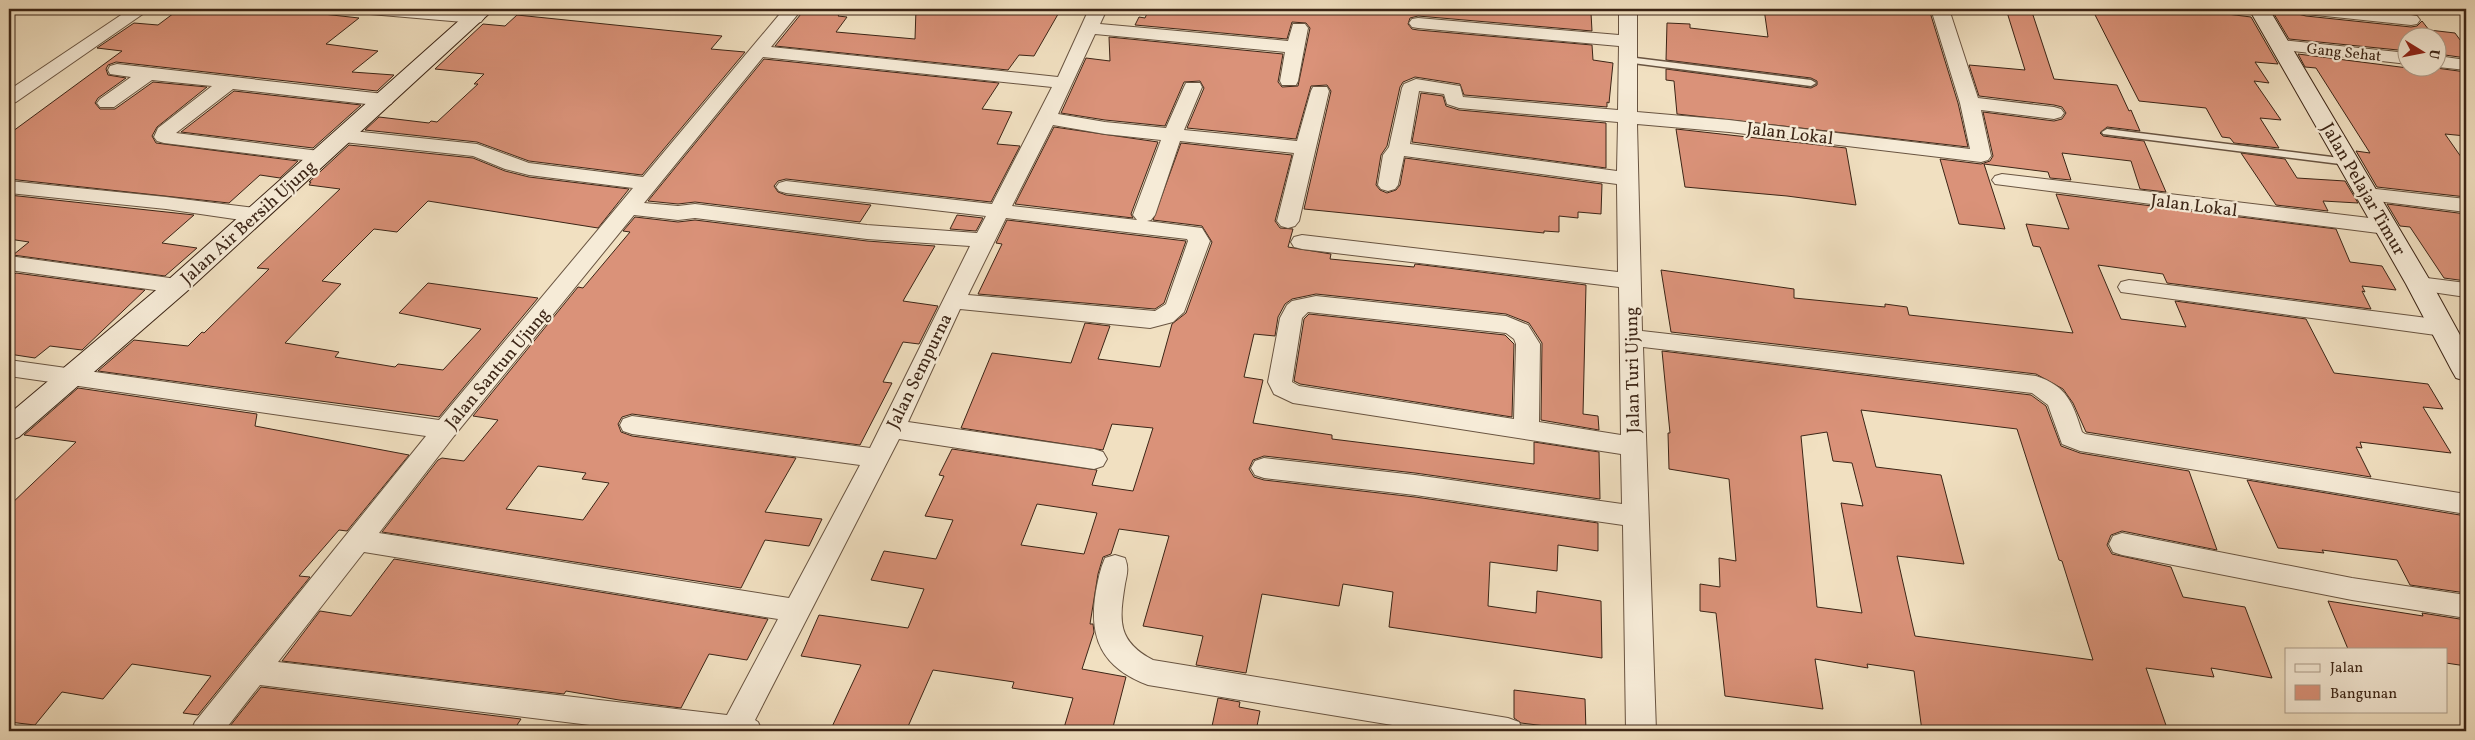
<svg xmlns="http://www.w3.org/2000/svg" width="2475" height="740" viewBox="0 0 2475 740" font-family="Vollkorn,serif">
	<rect width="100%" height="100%" fill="#f1e0c1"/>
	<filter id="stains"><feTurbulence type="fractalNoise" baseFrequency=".004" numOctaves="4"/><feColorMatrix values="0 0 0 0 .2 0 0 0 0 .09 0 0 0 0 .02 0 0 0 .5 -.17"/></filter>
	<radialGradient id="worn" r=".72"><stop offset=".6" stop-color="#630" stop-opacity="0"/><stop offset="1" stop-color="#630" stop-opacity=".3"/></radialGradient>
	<!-- building -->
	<g fill="#da9279" stroke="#3c2516" fill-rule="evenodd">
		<polygon points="232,9 276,11 278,9 359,18 326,44 378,51 352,72 394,75 377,91 116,62 108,65 106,69 108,75 126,78 98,98 95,103 100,109 115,109 153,82 207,87 157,127 152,136 156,143 298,161 280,178 260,175 229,203 9,179 9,134 122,51 97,48 134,23 158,25 178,10 225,14"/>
		<polygon points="805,9 841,12 838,16 847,17 836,32 915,39 916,9 1061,9 1034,56 1019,55 1008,70 775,46"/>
		<polygon points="1149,9 1539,9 1591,13 1592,31 1418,16 1410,18 1408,24 1412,29 1418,30 1592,45 1593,60 1613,63 1609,103 1607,102 1607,107 1464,95 1460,84 1415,77 1403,82 1400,87 1387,146 1381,155 1376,185 1380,190 1387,193 1396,190 1400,185 1405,158 1602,184 1601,214 1578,212 1578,218 1559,216 1559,232 1544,231 1544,233 1304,209 1331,91 1327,85 1311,86 1296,139 1187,128 1204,88 1200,81 1184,82 1165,126 1105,120 1061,113 1086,58 1110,61 1109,37 1283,54 1278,82 1282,87 1298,86 1310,28 1306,23 1292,22 1287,39 1135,25 1139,17 1145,18"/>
		<polygon points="1764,9 1929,9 1958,103 1968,147 1677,114 1674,81 1666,80 1666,69 1811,88 1817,85 1817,81 1811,78 1666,60 1667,23 1690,24 1690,28 1768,37"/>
		<polygon points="2006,9 2031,9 2054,79 2117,85 2129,111 2131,110 2140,131 2107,127 2100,133 2103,136 2144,141 2166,192 2140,189 2131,161 2062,153 2071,180 2050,178 2048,172 1984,164 2005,229 1959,224 1940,159 1981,164 1990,161 1993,156 1983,112 2054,121 2062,119 2066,113 2062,107 2054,105 1979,96 1969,65 2025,70"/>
		<polygon points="2092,9 2187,9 2251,17 2278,64 2255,62 2269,83 2254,81 2281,120 2260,118 2279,148 2234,143 2230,138 2222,137 2206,108 2139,101"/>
		<polygon points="2271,9 2295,9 2298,14 2306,16 2411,27 2417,26 2422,21 2429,30 2455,33 2466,48 2466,58 2438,54 2438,38 2408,38 2408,51 2289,39"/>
		<polygon points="517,15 722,36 711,49 745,52 642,175 529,161 477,142 365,130 379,117 429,123 431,121 437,122 478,84 474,84 484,74 435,69 483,24 505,26"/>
		<polygon points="2298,54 2408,68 2436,68 2466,72 2466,136 2445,134 2466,164 2466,197 2377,187 2356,151 2370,153 2316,68 2305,67"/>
		<polygon points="764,59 999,83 982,109 1012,112 997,144 1020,146 991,202 786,179 778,181 774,186 778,192 786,195 871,205 860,222 695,202 678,204 648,201"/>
		<polygon points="234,91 361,105 313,148 181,132"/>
		<polygon points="1421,93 1443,96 1446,106 1459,110 1606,123 1606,168 1412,142"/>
		<polygon points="1054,127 1158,142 1131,214 1133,218 1015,204"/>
		<polygon points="1676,129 1846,148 1856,205 1787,196 1685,187"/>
		<path d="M1181,143L1292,155L1275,221L1280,228L1293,229L1288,247L1331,254L1330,259L1414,267L1415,264L1586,285L1583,414L1598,416L1599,430L1541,420L1542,343L1529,323L1506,314L1316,294L1292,299L1285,304L1278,317L1275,336L1254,334L1244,377L1263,380L1253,423L1332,435V439L1534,464V442L1599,452L1600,499L1415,473L1264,456L1253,460L1249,469L1254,477L1264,480L1415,497L1598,523V551L1558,545L1557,571L1490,562L1488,606L1536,613L1537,591L1601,601L1602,658L1389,627L1393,592L1343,584L1339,606L1262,594L1246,673L1196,665L1203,636L1143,626L1169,536L1119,529L1111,554L1103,557L1098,574L1090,624H1093L1094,632L1082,669L1126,677L1112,731H1063L1073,698L1012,688L1014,682L933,670L906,731H830L861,665L801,656L819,615L908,628L924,589L871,580L884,551L936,559L953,520L925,516L944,476L939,475L952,449L1097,470L1092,485L1133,491L1153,428L1112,424L1103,450L961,428L992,353L1071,363L1085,323L1110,326L1098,359L1160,367L1172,324L1186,313L1212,242L1202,226L1153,220ZM1037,504L1097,513L1084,554L1021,545Z"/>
		<polygon points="349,145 473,158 505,171 529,177 629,189 598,228 428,201 397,232 374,229 322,281 341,284 285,343 339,352 335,357 395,367 398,364 443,370 481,329 399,313 428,283 538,298 439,417 98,371 134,340 188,346 202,332 204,333 269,269 257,268 340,189 309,185 311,182 309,182"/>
		<polygon points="2241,153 2285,159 2297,178 2345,181 2358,203 2323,201 2328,211 2276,205"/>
		<polygon points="2056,194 2336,229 2350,262 2382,266 2396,290 2362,286 2365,292 2362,291 2371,309 2167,283 2163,274 2098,265 2121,319 2186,327 2175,301 2306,319 2334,373 2428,384 2443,409 2423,407 2451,453 2360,442 2362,448 2356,447 2371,477 2086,432 2073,403 2063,389 2036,374 1671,332 1661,270 1794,289 1794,298 1885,307 1885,304 1907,307 1909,315 2073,333 2040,247 2033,246 2026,224 2069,229"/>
		<polygon points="9,195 194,215 162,243 197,248 165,276 13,255 29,242 9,239"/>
		<polygon points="2387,204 2466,214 2466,281 2444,278 2410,227 2400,226"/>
		<polygon points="957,215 983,218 976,231 950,229"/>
		<path d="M635,217L678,222L695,220L867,241L935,246L903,301L938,306L919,344L903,342L883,382L892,383L860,445L632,414L622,417L618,424L621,432L632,436L796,458L765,512L822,519L809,546L765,540L741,588L382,532L438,460L442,458L464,461L498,420L473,416L578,287L583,288L630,232L623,231ZM538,466L586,473L582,479L609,483L583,520L506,509Z"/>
		<polygon points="1007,220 1186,241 1164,303 1155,309 978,294 1002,244 996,243"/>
		<polygon points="16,273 145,290 82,350 50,346 35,358 9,354 9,279"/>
		<polygon points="1309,314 1505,335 1514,344 1512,417 1300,384 1294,381 1304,319"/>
		<path d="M1662,351L2031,395L2046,406L2061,446L2080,453L2189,471L2217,550L2122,531L2111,535L2107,545L2112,554L2171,567L2183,597L2245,607L2272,678L2211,668L2214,677L2146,668L2168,731H1922L1914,671L1867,664L1868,668L1815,659L1823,709L1725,696L1716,613L1700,611V584L1720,587L1719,558L1736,561L1729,479L1669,469L1668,433H1670ZM1861,410L2017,429L2059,560L2062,561L2093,660L1915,636L1897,556L1964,564L1941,475L1876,467ZM1827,432L1833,461L1852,463L1863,506L1841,503L1862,613L1817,607L1801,436Z"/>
		<polygon points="78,388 257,414 255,426 409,455 347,531 339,530 299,576 310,577 198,715 183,713 211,676 132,664 103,699 62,692 35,725 9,722 9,506 76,442 24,435"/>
		<polygon points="2247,480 2466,516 2466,593 2410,585 2397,560 2322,550 2324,553 2278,548"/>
		<polygon points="394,559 768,619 747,660 709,654 681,708 619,700 566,691 564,694 282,661 320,611 351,616"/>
		<polygon points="2328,601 2423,616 2422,613 2466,620 2466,666 2446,663 2446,649 2348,649"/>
		<polygon points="261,687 521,719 513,731 226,731"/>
		<polygon points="1514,690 1585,699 1586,731 1521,723 1514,718"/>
		<polygon points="1218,698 1240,702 1239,707 1260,711 1256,731 1211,731"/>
	</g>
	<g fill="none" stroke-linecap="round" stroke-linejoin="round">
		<!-- lane casing -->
		<g stroke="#695441" stroke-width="3">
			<g id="lane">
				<polygon points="1628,57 1811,80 1816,83 1811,86 1625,62 1623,60"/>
				<polygon points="2107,129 2348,159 2353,162 2348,165 2103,134 2102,132"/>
			</g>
		</g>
		<!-- street casing -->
		<g stroke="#695441" stroke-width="2">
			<g id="street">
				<polygon points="130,9 150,9 16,102 9,104 9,90"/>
				<polygon points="361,9 429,9 475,13 481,14 484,18 481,22 475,23 370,14 364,13"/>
				<path d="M784,9H802L771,47L1058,77L1089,9H1107L1100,24L1288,41L1293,24H1305L1308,28L1298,81L1296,85H1282L1280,81L1285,52L1095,34L1058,114L1105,122L1166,128L1184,87L1186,83H1200L1202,87L1184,130L1297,141L1311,91L1313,87H1327L1329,91L1299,221L1295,226L1288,228L1281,226L1277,221L1294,153L1180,141L1155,215L1151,220L1147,221L1202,228L1210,241L1184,312L1173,322L1150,328L960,309L908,422L1094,449L1103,452L1107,459L1103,466L1094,469L899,439L755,720L758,722L762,731H639L260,685L224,731H191L195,722L426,436L9,376V360L439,420L633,188L529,175L505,169L473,156L343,142L336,140L333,136L336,132L343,130L477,144L529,163L643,177ZM763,57L1052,87L992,204L786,181L779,183L776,187L779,191L786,193L986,216L977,233L867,225L695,204L678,206L644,203ZM1053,125L1105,134L1161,140L1133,215L1137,220L1012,206ZM634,215L678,220L695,218L867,239L970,246L870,448L632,416L623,419L620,425L623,431L632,434L860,465L789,598L379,533L454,436ZM1006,218L1187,239L1188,241L1166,304L1155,311L968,295ZM364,552L778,619L727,715L278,662Z"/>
				<path d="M1619,9H1637V112L1729,120L1970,149L1960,103L1931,9H1949L1978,98L2054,107L2061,109L2064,113L2061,117L2054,119L1981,110L1991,156L1988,160L1981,162L1729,132L1637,124L1642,331L2036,376C2067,386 2073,403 2082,432L2085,434L2466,494V514L2080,451L2062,444L2048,405L2032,393L1643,347L1656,731H1626L1623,525L1415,495L1264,478L1255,475L1251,468L1255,461L1264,458L1415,475L1622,504L1621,454L1293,403L1274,394L1268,382L1280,318L1287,305L1292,301L1316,296L1506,316L1528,325L1540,344L1539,422L1621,435L1619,287L1302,249L1294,247L1291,242L1294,237L1302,235L1618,272L1617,184L1404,156L1398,185L1395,189L1388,191L1381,189L1378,185L1383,155L1389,147L1402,88L1404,84L1416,79L1460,86L1463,97L1618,110L1619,46L1418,28L1412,27L1409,23L1412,19L1418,18L1619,35ZM1419,91L1444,94L1447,104L1459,108L1618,122L1617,171L1410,144ZM1308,312L1506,333L1514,339L1516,344L1514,419L1299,386L1292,382L1302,318Z"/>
				<polygon points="2297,9 2354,9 2411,15 2417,16 2420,20 2417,24 2411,25 2306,14 2300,13"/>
				<polygon points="2280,40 2408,53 2408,64 2274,49 2271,45 2274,41"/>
				<polygon points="2438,56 2466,60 2466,70 2438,67"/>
				<polygon points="117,64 384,94 391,96 394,100 391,104 384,106 233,89 176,133 327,152 330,156 327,160 320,162 164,143 157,141 154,137 158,128 212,86 152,80 114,107 100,107 97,103 100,99 131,77 110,74 108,70 110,66"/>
				<polygon points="2002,174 2386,220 2394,222 2397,227 2394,232 2386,234 1995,184 1992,180 1995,176"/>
				<polygon points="9,181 166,197 255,208 262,210 266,215 262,220 255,222 166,209 9,193"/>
				<polygon points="2367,188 2466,199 2466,212 2360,199 2357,194 2360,189"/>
				<polygon points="9,256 177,279 185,281 188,286 185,291 177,293 9,270"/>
				<polygon points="2419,277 2466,283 2466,297 2411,289 2408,284 2411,279"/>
				<polygon points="2129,280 2443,320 2451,322 2455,328 2451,334 2443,336 2121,292 2118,287 2121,282"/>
				<polygon points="2122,533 2352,578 2466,595 2466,618 2352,600 2122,555 2113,552 2109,544 2113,536"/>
				<path d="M1115,555L1125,558C1129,568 1127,574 1125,584C1119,621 1117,641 1153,660L1508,718L1519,722L1523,731H1429L1148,685C1102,668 1088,638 1096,591C1098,580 1100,569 1105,558Z"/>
			</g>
		</g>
		<!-- secondary casing -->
		<g stroke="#3c2516" stroke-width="2">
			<g id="secondary">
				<polygon points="472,9 494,9 186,292 19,437 9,441 9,414 168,280"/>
				<polygon points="2249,9 2269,9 2432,284 2466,346 2466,381 2456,378 2452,371 2406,284"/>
			</g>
		</g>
		<!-- lane -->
		<use href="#lane" fill="#f6ebd7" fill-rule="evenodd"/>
		<!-- street -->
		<use href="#street" fill="#f6ebd7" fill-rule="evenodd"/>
		<!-- secondary -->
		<use href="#secondary" fill="#f6ebd7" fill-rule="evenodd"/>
	</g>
	<g text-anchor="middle" stroke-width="4.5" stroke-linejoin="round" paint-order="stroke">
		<!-- far-street labels -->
		<g font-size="15" fill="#3c2516" stroke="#f6ebd7">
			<text transform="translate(2344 52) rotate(6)" y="5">Gang Sehat</text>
		</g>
		<!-- street labels -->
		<g font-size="18" fill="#3c2516" stroke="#f6ebd7">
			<text transform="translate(1790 133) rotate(7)" y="6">Jalan Lokal</text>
			<text transform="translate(2364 189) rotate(60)" y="6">Jalan Pelajar Timur</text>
			<text transform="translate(2194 205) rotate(7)" y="6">Jalan Lokal</text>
			<text transform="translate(248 222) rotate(-42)" y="6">Jalan Air Bersih Ujung</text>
			<text transform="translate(497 368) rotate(-50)" y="6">Jalan Santun Ujung</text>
			<text transform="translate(1632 370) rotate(-91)" y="6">Jalan Turi Ujung</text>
			<text transform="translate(919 371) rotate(-64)" y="6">Jalan Sempurna</text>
		</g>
	</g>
	<!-- margin -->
	<rect width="2475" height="740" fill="none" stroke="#f1e0c1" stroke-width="30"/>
	<rect x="10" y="10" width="2455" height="720" fill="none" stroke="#3c2516" stroke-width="2.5"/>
	<rect x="15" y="15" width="2445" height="710" fill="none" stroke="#3c2516"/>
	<!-- legend -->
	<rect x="2285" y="648" width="162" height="65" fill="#f6ebd7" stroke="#ac9c8a"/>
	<rect x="2295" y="664" width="25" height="8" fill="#f6ebd7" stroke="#ac9c8a"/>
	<text x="2330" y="672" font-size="15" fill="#3c2516">Jalan</text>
	<rect x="2295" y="685" width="25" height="15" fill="#da9279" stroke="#ac9c8a"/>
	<text x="2330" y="698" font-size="15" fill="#3c2516">Bangunan</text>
	<!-- north arrow -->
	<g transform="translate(2422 52) rotate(100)"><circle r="24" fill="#f6ebd7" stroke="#ac9c8a"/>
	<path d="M0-4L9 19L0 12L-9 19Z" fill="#8f2418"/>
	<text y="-8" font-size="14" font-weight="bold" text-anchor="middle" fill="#3c2516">U</text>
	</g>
	<rect width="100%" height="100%" filter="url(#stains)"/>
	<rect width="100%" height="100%" fill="url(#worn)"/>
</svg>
